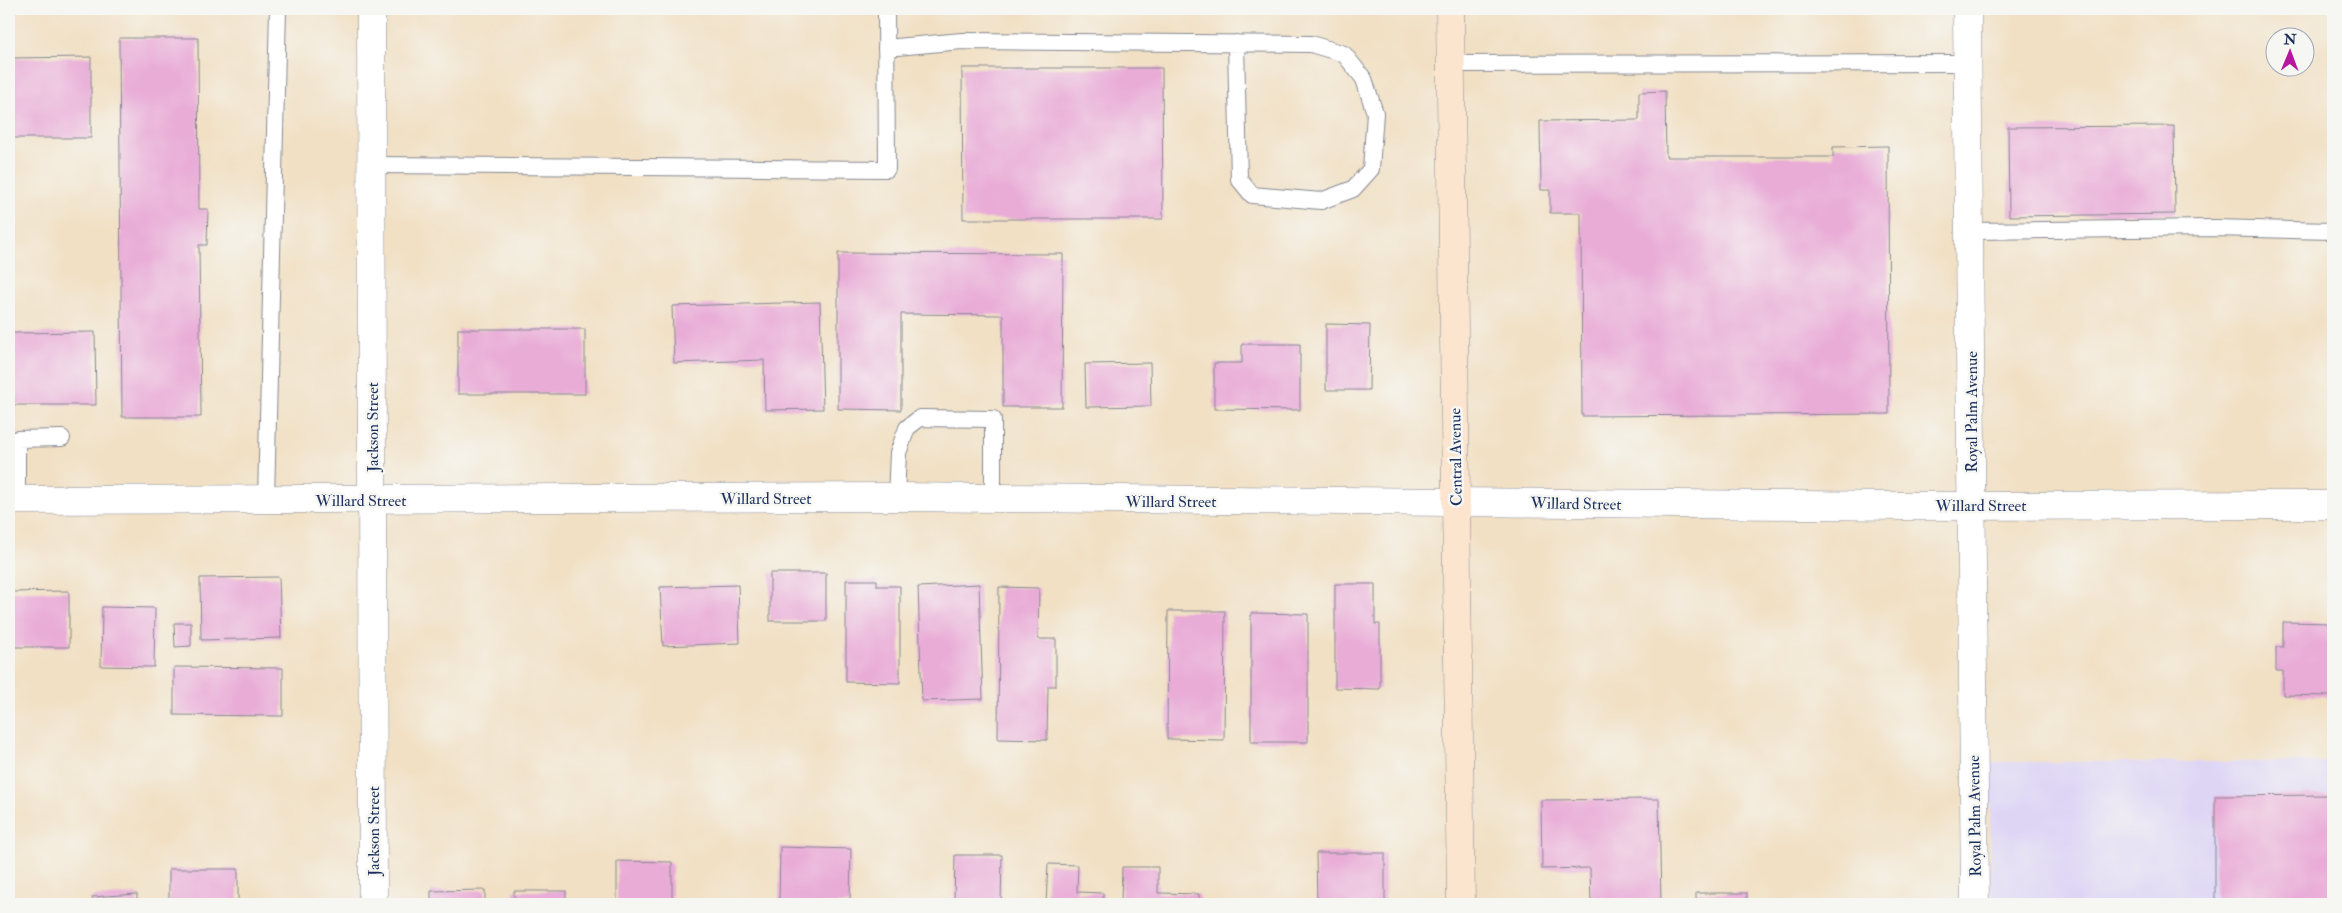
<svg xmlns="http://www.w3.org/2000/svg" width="2342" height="913" viewBox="0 0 2342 913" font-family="'IM FELL Double Pica',serif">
	<rect width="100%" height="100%" fill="#f6f6f2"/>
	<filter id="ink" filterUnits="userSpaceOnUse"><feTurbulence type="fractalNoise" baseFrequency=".02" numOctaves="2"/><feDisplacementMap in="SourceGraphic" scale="10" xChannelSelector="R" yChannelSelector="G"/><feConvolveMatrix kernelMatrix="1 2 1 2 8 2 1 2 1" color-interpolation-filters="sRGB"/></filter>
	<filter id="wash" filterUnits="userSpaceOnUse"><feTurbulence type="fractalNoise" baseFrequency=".0096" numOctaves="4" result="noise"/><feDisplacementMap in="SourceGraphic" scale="20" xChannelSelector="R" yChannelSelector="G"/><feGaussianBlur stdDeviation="1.12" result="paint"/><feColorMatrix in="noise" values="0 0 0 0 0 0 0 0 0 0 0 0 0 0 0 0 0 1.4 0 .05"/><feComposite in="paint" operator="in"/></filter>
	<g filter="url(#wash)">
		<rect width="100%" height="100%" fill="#f1e0c4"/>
		<!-- built -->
		<polygon fill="#ded5f5" points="1990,762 2333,762 2333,904 1991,904"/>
		<g id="blocks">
			<!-- building -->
			<g fill="#e9acd7">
				<polygon points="119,38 198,38 199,209 208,209 207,245 199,245 201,417 122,417"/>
				<polygon points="91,57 91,138 9,138 9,58"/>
				<polygon points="962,68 1162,68 1163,219 963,219"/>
				<polygon points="1665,91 1666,157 1833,157 1833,147 1888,146 1889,414 1582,416 1581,213 1550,213 1550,190 1541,190 1540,121 1639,120 1639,92"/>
				<polygon points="2174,126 2175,214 2009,216 2008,127"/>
				<polygon points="838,253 1063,254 1062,407 1003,407 1003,315 901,314 901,410 838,409"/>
				<polygon points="820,302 823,409 765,410 764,360 674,363 672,306"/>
				<polygon points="1326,324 1370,325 1369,390 1326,390"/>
				<rect x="458" y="329" width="127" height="65"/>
				<polygon points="95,332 96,405 9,405 9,333"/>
				<polygon points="1242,344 1300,344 1300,410 1214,409 1214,363 1242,363"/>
				<polygon points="1150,363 1151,406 1086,407 1085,364"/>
				<rect x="770" y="573" width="56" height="48"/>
				<polygon points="279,577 281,638 201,640 200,578"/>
				<polygon points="846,580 877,580 877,586 900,586 900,683 846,682"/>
				<polygon points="979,584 983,699 922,701 918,587"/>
				<polygon points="1335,584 1375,584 1375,624 1380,624 1380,689 1335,688"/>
				<polygon points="738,585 740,643 663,646 660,587"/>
				<polygon points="999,587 1039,588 1038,639 1056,639 1056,686 1048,686 1047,740 998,739"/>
				<polygon points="69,591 69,647 9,647 9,592"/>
				<polygon points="102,607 155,608 154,667 101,666"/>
				<polygon points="1168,611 1225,611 1224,740 1167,739"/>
				<polygon points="1251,613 1308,614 1308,742 1251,742"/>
				<polygon points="2283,622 2333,623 2333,696 2283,695 2283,671 2276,671 2276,647 2283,647"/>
				<polygon points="174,623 191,623 191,646 175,647"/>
				<polygon points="174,667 283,668 283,716 174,715"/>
				<polygon points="2333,795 2333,904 2215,904 2215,796"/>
				<polygon points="1659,799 1661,904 1591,904 1590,868 1542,869 1541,800"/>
				<polygon points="780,847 851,849 850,904 779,904"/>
				<polygon points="1316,853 1385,853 1385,904 1317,904"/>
				<polygon points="955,855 1002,855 1001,904 954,904"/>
				<polygon points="617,861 672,862 672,904 617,904"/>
				<polygon points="1048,864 1078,865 1077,892 1103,893 1103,904 1046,904"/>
				<polygon points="1122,867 1158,867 1158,893 1199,894 1199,904 1121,904"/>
				<rect x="169" y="869" width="69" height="35"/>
				<polygon points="485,890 485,904 431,904 431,891"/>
				<rect x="514" y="891" width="52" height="13"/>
				<rect x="1696" y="893" width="51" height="11"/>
				<polygon points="137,894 137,904 93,904 92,897"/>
			</g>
		</g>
	</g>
	<g filter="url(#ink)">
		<use href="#blocks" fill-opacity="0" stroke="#868891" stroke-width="1"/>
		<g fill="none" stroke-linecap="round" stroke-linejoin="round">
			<!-- lane casing -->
			<g stroke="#868891" stroke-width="18">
				<g id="lane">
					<polyline points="886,48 962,41 1311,44 1344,54 1364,79 1375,113 1371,169 1353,189 1321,201 1252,195 1239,179 1236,43"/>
					<polyline points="1450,64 1968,63"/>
					<polyline points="371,165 887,169 886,9"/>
					<polyline points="1969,231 2214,228 2333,231"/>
					<polyline points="896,497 898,453 907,428 920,418 993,419 993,499"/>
					<polyline points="17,500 17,439 62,438"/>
					<polyline points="266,500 278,9"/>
				</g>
			</g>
			<!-- street casing -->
			<g stroke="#868891" stroke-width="29">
				<g id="street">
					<polyline points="371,9 373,904"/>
					<polyline points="1967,9 1975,904"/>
					<polyline points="9,500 896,497 1904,506 2333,505"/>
				</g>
			</g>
			<!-- secondary casing -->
			<g stroke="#868891" stroke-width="29">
				<polyline id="secondary" points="1450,9 1461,904"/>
			</g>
			<!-- lane -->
			<use href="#lane" stroke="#fff" stroke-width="16"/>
			<!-- street -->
			<use href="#street" stroke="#fff" stroke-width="28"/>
			<!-- secondary -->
			<use href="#secondary" stroke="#fce5cf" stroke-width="28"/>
		</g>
	</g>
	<g text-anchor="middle" stroke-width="5" stroke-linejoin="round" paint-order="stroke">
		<!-- street labels -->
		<g font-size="16" fill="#1b2f5e" stroke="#f6f6f2">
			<text transform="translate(1971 412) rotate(-90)" y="6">Royal Palm Avenue</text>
			<text transform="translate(372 427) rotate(-90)" y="6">Jackson Street</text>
			<text transform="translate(1455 457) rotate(-91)" y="6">Central Avenue</text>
			<text x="766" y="504">Willard Street</text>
			<text x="361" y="506">Willard Street</text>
			<text x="1171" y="507">Willard Street</text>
			<text transform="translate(1576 503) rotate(1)" y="6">Willard Street</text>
			<text x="1981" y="511">Willard Street</text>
			<text transform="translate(1974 816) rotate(-91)" y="6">Royal Palm Avenue</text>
			<text transform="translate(373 831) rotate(-90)" y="6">Jackson Street</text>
		</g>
	</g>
	<!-- margin -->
	<rect width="2342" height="913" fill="none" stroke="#f6f6f2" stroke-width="30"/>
	<!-- north arrow -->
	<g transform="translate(2290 52) rotate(1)"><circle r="24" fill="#f6f6f2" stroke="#9ea6b7"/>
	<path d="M0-4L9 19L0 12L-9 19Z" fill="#b5179e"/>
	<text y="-8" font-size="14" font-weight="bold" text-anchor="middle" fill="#1b2f5e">N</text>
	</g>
</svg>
